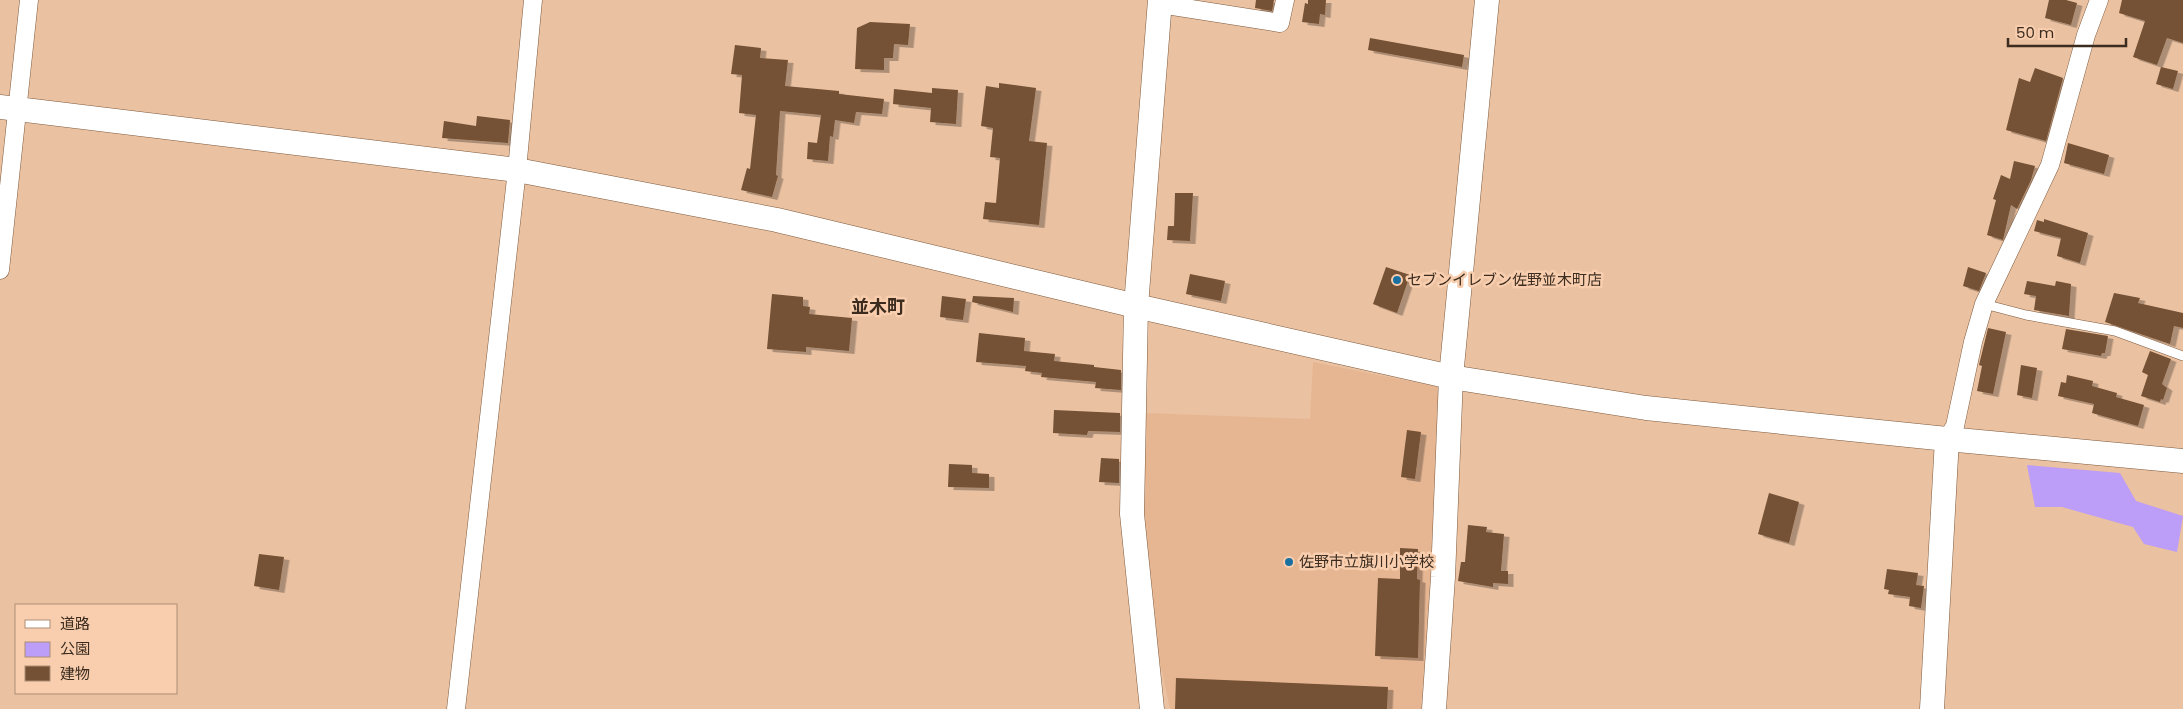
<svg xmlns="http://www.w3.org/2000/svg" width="2183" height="709" viewBox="0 0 2183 709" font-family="Poppins,'Noto Sans JP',sans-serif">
	<defs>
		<filter id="shadow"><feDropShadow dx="5.5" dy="3" stdDeviation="0" flood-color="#0004"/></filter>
	</defs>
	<rect width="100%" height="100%" fill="#eac1a1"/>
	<!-- built -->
	<polygon fill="#e6b692" points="1313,362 1439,387 1429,605 1421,709 1170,709 1159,657 1142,520 1143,413 1310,419"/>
	<!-- green -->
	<polygon fill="#bc9df8" points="2027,465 2120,473 2136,501 2183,516 2177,552 2144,544 2133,527 2062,507 2035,507"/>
	<!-- building -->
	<g fill="#745134" filter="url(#shadow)">
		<polygon points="1256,0 1274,0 1272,11 1255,8"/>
		<polygon points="1308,0 1326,0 1325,15 1320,14 1319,24 1302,22 1305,3 1308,4"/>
		<polygon points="2049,0 2066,0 2077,3 2071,25 2045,18"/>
		<polygon points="2122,0 2183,0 2183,43 2167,38 2157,65 2133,57 2145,21 2119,13"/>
		<polygon points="870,22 910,24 908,45 894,44 893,58 884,58 884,70 855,69 857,28"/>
		<polygon points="1370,38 1464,55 1462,67 1368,50"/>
		<polygon points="735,45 761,48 760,58 788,60 785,86 839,91 839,94 884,99 882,114 856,112 854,123 835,120 833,137 830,136 828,161 807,159 808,142 817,143 821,115 780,111 776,175 778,176 772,197 741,190 747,168 750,169 756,115 739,113 742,75 731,74"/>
		<polygon points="2161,67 2178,71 2173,89 2156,84"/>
		<polygon points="2035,68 2063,78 2046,141 2006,130 2019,78 2030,82"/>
		<polygon points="999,83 1036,88 1029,141 1047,143 1039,225 983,219 985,202 996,203 1000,158 990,157 993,128 981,126 986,86 999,88"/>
		<polygon points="932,88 958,90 956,124 930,122 931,108 893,104 894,89 932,93"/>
		<polygon points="477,116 510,120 508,143 442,138 444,121 476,126"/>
		<polygon points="2068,143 2109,155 2104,174 2064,163"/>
		<polygon points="2014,161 2035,166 2031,180 2017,209 2011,205 2003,240 1987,235 1996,200 1993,199 2001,175 2010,179"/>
		<polygon points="1175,193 1193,193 1190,241 1167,240 1168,226 1174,226"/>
		<polygon points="2044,219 2088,233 2080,263 2057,256 2061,238 2034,231 2037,220 2044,222"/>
		<polygon points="1386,267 1410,275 1397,313 1373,304"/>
		<polygon points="1968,267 1986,273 1979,291 1963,286"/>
		<polygon points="1190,274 1225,281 1221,301 1186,294"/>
		<polygon points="2027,281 2055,286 2056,281 2071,284 2069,316 2034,310 2036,296 2024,294"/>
		<polygon points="2114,293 2140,298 2138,303 2183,313 2183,328 2174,326 2170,344 2105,322"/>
		<polygon points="772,294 803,297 803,306 810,307 809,314 852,318 849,351 806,347 806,352 767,349"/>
		<polygon points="942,296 966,299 963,320 940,317"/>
		<polygon points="973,296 1014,298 1013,312 972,302"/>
		<polygon points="1988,328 2006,332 1993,394 1977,391 1982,366 1979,365"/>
		<polygon points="2066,329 2108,336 2105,353 2102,353 2101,356 2062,349"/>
		<polygon points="979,333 1025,338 1024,351 1055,354 1054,361 1094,365 1094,367 1121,370 1121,390 1095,388 1096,382 1041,377 1042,373 1025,371 1026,366 976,362"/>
		<polygon points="2150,351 2171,359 2162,384 2167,388 2163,400 2161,399 2160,402 2141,396 2148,375 2142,372"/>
		<polygon points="2021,365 2037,368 2032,398 2017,395"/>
		<polygon points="2067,375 2093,381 2092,386 2117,393 2116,397 2144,405 2138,426 2092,413 2094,404 2058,396 2061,382 2066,383"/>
		<polygon points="1054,410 1120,413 1120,432 1088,431 1087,435 1053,433"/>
		<polygon points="1407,430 1421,432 1415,479 1401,477"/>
		<polygon points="1101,458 1119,459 1119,483 1099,482"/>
		<polygon points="949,464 972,465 972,473 989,474 989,488 948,487"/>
		<polygon points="1769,493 1799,502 1789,543 1758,534"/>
		<polygon points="1468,525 1487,527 1486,532 1504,534 1501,571 1508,571 1508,584 1493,583 1493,587 1458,581 1461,562 1465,562"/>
		<polygon points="1400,548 1418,549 1417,579 1420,580 1418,658 1375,656 1378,578 1400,579"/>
		<polygon points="259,554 284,557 279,590 254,586"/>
		<polygon points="1887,569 1918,573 1916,585 1924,586 1921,608 1909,606 1910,597 1888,594 1889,590 1884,589"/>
		<polygon points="1176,678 1388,687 1387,709 1175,709"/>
	</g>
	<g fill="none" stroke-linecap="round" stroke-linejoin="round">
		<!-- lane casing -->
		<g stroke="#7e5a3d" stroke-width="10">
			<polyline id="lane" points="1984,304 2026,315 2115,331 2183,356"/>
		</g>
		<!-- street casing -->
		<g stroke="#7e5a3d" stroke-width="19">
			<g id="street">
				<polyline points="1160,4 1280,23 1285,0"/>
				<polyline points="0,270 29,0"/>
				<polyline points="1947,439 1955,426 1973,342 1984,304 2050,165 2086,35 2099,0"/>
				<polyline points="456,709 517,170 533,0"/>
			</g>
		</g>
		<!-- secondary casing -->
		<g stroke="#7e5a3d" stroke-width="25">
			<g id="secondary">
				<polyline points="0,107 517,170 777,220 1136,306 1451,377 1646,408 1947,439 2183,461"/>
				<polyline points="1152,709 1132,514 1136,306 1160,0"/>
				<polyline points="1434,709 1443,577 1451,377 1487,0"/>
				<polyline points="1932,709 1947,439"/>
			</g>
		</g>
		<!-- lane -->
		<use href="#lane" stroke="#fff" stroke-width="9"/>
		<!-- street -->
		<use href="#street" stroke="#fff" stroke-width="18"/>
		<!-- secondary -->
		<use href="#secondary" stroke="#fff" stroke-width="24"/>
	</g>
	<!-- markers -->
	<g fill="#1a70a0" stroke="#f8ceae" stroke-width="2">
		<circle cx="1397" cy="280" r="5"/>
		<circle cx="1289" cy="562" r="5"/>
	</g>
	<g text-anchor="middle" stroke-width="5" stroke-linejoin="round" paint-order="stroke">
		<!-- poi labels -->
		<g font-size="15" fill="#3c2c1f" stroke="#f8ceae" text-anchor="start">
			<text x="1407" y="285">セブンイレブン佐野並木町店</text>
			<text x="1299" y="567">佐野市立旗川小学校</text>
		</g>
		<!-- quarter labels -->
		<g font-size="18" font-weight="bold" fill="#3c2c1f" stroke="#f8ceae">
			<text x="878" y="313">並木町</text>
		</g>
	</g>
	<!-- legend -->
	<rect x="15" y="604" width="162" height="90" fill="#f8ceae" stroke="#ad8d75"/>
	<rect x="25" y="620" width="25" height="8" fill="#ffffff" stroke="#ad8d75"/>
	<text x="60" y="629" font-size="15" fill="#3c2c1f">道路</text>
	<rect x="25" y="642" width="25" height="15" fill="#bc9df8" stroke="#ad8d75"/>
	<text x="60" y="654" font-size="15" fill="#3c2c1f">公園</text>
	<rect x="25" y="666" width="25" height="15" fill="#745134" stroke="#ad8d75"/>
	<text x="60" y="679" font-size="15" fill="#3c2c1f">建物</text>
	<!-- scale -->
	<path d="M2008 38v8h118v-8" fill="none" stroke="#3c2c1f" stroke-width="2.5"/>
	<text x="2016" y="38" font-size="15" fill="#3c2c1f" stroke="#f8ceae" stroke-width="4" paint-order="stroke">50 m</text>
</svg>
